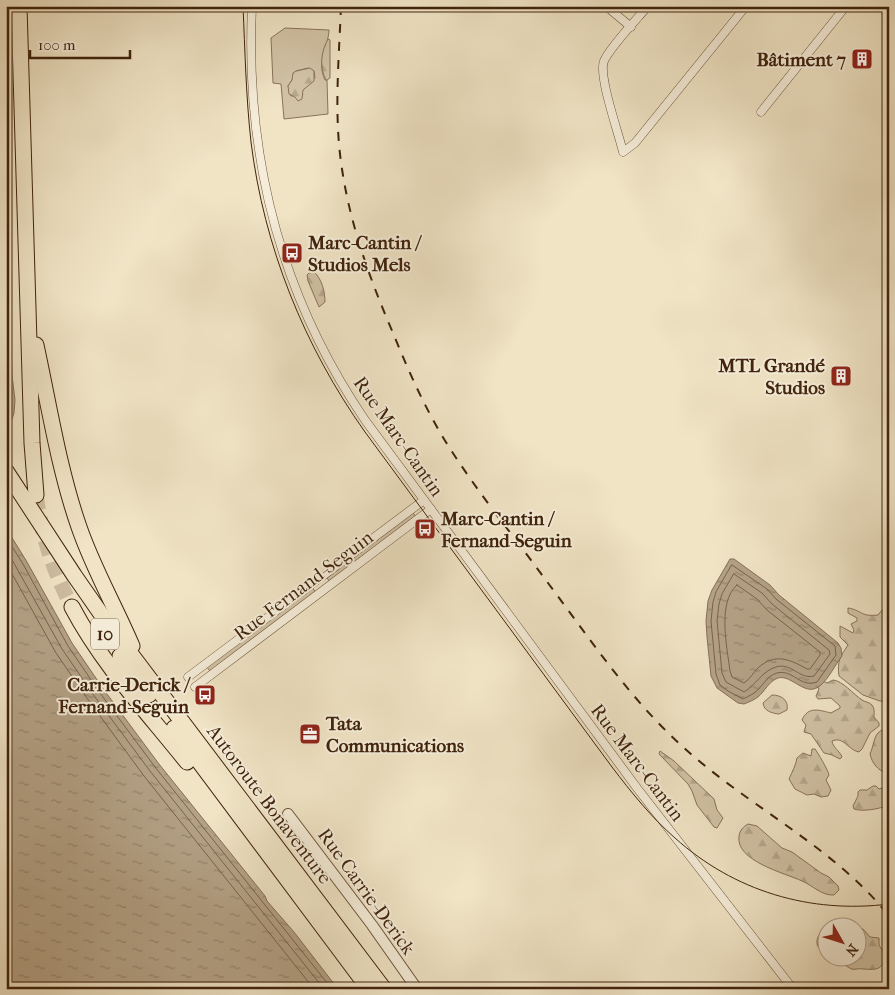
<svg xmlns="http://www.w3.org/2000/svg" width="895" height="995" viewBox="0 0 895 995" font-family="'IM FELL French Canon',serif">
	<defs>
		<pattern id="forest-firs" width="22" height="20" patternUnits="userSpaceOnUse" patternTransform="scale(1.25)"><rect width="22" height="20" fill="#d2c3a6"/><path d="M5 1l3.5 6h-7zM16 11l3.5 6h-7z" fill="#b5a78e"/></pattern>
		<pattern id="water-ripples" width="26" height="14" patternUnits="userSpaceOnUse" patternTransform="scale(1.25)"><rect width="26" height="14" fill="#b4a286"/><path d="M2 4q2-2 4 0t4 0M15 11q2-2 4 0t4 0" fill="none" stroke="#94846c"/></pattern>
	</defs>
	<rect width="100%" height="100%" fill="#f0e4c5"/>
	<filter id="stains"><feTurbulence type="fractalNoise" baseFrequency=".004" numOctaves="4"/><feColorMatrix values="0 0 0 0 .2 0 0 0 0 .09 0 0 0 0 .02 0 0 0 .5 -.17"/></filter>
	<radialGradient id="worn" r=".72"><stop offset=".6" stop-color="#630" stop-opacity="0"/><stop offset="1" stop-color="#630" stop-opacity=".3"/></radialGradient>
	<!-- grass -->
	<g fill="#d2c3a6" stroke="#89735a" fill-rule="evenodd">
		<path d="M285,28L329,30C328,49 316,60 325,80H327L328,114L284,119L281,84L273,83L271,38ZM308,68L314,71L315,78L301,92L303,95L291,96L288,86L292,80L296,71Z"/>
		<polygon points="413,513 416,517 330,582 327,578"/>
		<polygon points="313,588 315,592 210,671 207,667"/>
	</g>
	<!-- forest -->
	<g fill="url(#forest-firs)" stroke="#89735a">
		<path d="M328,39L330,40V78L327,80H326C319,67 321,52 328,39Z"/>
		<polygon points="310,68 314,71 314,81 303,90 302,99 298,101 295,97 289,94 288,86 292,80 293,73 296,71"/>
		<path d="M314,272C322,279 325,292 325,302L319,307L308,281L307,275L309,273Z"/>
		<path d="M848,608C862,610 860,617 878,615L882,610L885,611V621L889,625V702L880,701L863,695L839,676C837,661 840,657 848,645L840,637V626L853,633L854,630L851,624L857,621V618L848,613Z"/>
		<path d="M833,680C843,681 853,694 862,700C865,702 869,702 872,705C875,709 874,713 874,717L879,723V726L870,733L862,749L859,752C848,750 844,736 832,741C833,748 840,751 842,757L840,759L832,755L824,753L811,734L804,732L806,725L802,720C808,706 819,710 831,713L840,708V706L831,698L818,699L816,696L819,689L817,686L823,681L827,683Z"/>
		<path d="M772,695C781,695 789,700 787,710L779,714C771,713 764,711 763,703Z"/>
		<path d="M889,725V772L887,773C878,771 872,763 870,754C873,748 874,737 878,733C882,729 885,730 889,725Z"/>
		<path d="M812,749H815C818,753 828,770 829,775L826,780L831,790L828,796L821,797L814,794L807,795L795,789L789,779C792,772 796,765 797,758L803,753L811,756Z"/>
		<polygon points="660,751 674,761 714,799 717,810 723,818 717,828 714,827 697,805 692,791 688,784 659,754"/>
		<path d="M873,786H876L879,789L886,787L889,790V805C879,809 863,812 854,809L853,806L858,796V792L860,790H867Z"/>
		<path d="M748,824L757,826L782,848L792,852L821,873L829,877L838,886L839,890L834,895C822,896 812,885 802,881C785,873 735,861 739,836C740,830 743,827 748,824Z"/>
		<path d="M859,929H863L870,937L879,938V945L885,955C883,970 877,970 864,969C859,968 855,970 851,969L845,965L848,959L858,958C858,953 862,949 862,944L858,936Z"/>
		<path d="M820,933H823L827,936V955C819,949 813,945 820,933Z"/>
	</g>
	<!-- water -->
	<g fill="url(#water-ripples)" stroke="#866f56">
		<polygon points="6,222 12,375 15,400 14,413 6,440"/>
		<polygon points="6,528 27,562 72,643 104,690 159,764 265,896 267,901 294,932 338,989 6,989"/>
		<path d="M730,559H734L770,585L779,595L838,643L841,648L842,656C835,665 829,678 821,685C806,699 792,674 778,678C769,681 765,691 758,697C754,700 749,702 744,704L738,703L717,688L711,676L707,637L706,621L708,601L712,590Z"/>
	</g>
	<g fill="none" stroke-linecap="round" stroke-linejoin="round">
		<!-- shore -->
		<g stroke="#7a624a" stroke-width="1">
			<path d="M6,323C7,340 6,358 7,375C8,392 11,406 6,423"/>
			<polyline points="6,537 23,564 68,646 100,693 155,767 332,989"/>
			<polyline points="6,549 62,649 95,697 150,771 324,989"/>
			<polyline points="6,563 56,653 89,701 144,776 314,989"/>
			<path d="M732,565L767,589L776,599L835,646L836,655L817,682C800,688 793,669 777,673C766,676 763,687 754,693C751,695 747,697 743,699L728,691L720,685L716,674L711,621L713,602L716,592Z"/>
			<path d="M734,574L762,593L772,604L829,650L830,654L814,676C800,680 791,662 776,667C762,671 756,685 744,692L726,682L722,673L717,621L719,604L722,594Z"/>
			<path d="M737,585L757,599L767,610L820,652V655L810,669H807C791,660 775,652 758,668C753,673 750,679 744,683L732,677L730,671C727,647 717,602 737,585Z"/>
		</g>
		<!-- motorway-tunnel -->
		<path stroke="#cdbda0" stroke-width="15" stroke-dasharray="15 8" stroke-linecap="butt" d="M36,495C42,537 53,570 72,607"/>
		<!-- minor casing -->
		<g stroke="#6c533b" stroke-width="9">
			<g id="minor">
				<path d="M252,6C245,156 280,295 365,420L637,788L793,989"/>
				<polyline points="606,6 631,27"/>
				<path d="M648,6C637,19 610,47 604,61C598,76 619,134 623,152L635,143L746,6"/>
				<polyline points="761,112 846,6"/>
				<polyline points="188,677 424,500"/>
				<polyline points="195,687 431,509"/>
			</g>
		</g>
		<!-- tertiary casing -->
		<g stroke="#6c533b" stroke-width="12">
			<polyline id="tertiary" points="288,814 372,925 417,989"/>
		</g>
		<!-- motorway casing -->
		<g stroke="#40230d" stroke-width="17">
			<g id="motorway">
				<polyline points="19,6 32,443 36,495"/>
				<path d="M36,345C49,405 59,470 79,527C93,568 115,606 132,646"/>
				<polyline points="6,471 74,575 106,621 384,989"/>
				<path d="M72,607C102,664 147,712 187,762"/>
				<polyline points="120,656 149,695"/>
				<polyline points="174,728 369,989"/>
			</g>
		</g>
		<!-- minor -->
		<use href="#minor" stroke="#f5edd9" stroke-width="8"/>
		<!-- tertiary -->
		<use href="#tertiary" stroke="#f5edd9" stroke-width="10"/>
		<!-- motorway -->
		<use href="#motorway" stroke="#f0e4c5" stroke-width="15"/>
		<!-- tram -->
		<path stroke="#40230d" stroke-width="1" d="M243,6C245,51 246,97 251,142C264,247 304,346 365,432L612,767C631,792 651,817 675,838C734,891 810,914 889,904"/>
		<!-- rail -->
		<path stroke="#40230d" stroke-width="2" stroke-dasharray="9 9" stroke-linecap="butt" d="M341,6C339,58 334,111 341,162C349,222 369,277 393,333C409,372 426,411 449,447C479,494 515,538 548,583C590,639 630,699 682,746C747,806 833,846 889,916"/>
	</g>
	<!-- icons -->
	<defs>
		<g id="building-square" transform="scale(1.125)"><rect x="-9" y="-9" width="18" height="18" rx="4" fill="#8f2418" stroke="#f5edd9"/><path d="M-4-6H4V6H1V3H-1V6H-4ZM-2.5-4.3h1.7v1.8h-1.7ZM.8-4.3h1.7v1.8H.8ZM-2.5-1h1.7V.8h-1.7ZM.8-1h1.7V.8H.8Z" fill="#fff"/></g>
		<g id="bus-square" transform="scale(1.125)"><rect x="-9" y="-9" width="18" height="18" rx="4" fill="#8f2418" stroke="#f5edd9"/><path d="M-5-6H5V4H4V6H2V4H-2V6H-4V4H-5ZM-3.5-4V0h7V-4ZM-3.5 1.2v1.5H-2V1.2ZM2 1.2v1.5H3.5V1.2Z" fill="#fff"/></g>
		<g id="office-square" transform="scale(1.125)"><rect x="-9" y="-9" width="18" height="18" rx="4" fill="#8f2418" stroke="#f5edd9"/><path d="M-6-3h4V-5.5h4V-3h4V5H-6ZM-1-4.5V-3h2v-1.5ZM-6 0V1H6V0Z" fill="#fff"/></g>
	</defs>
	<g fill-rule="evenodd">
		<use href="#building-square" x="862" y="59"/>
		<use href="#bus-square" x="292" y="253"/>
		<use href="#building-square" x="841" y="376"/>
		<use href="#bus-square" x="425" y="529"/>
		<use href="#bus-square" x="205" y="695"/>
		<use href="#office-square" x="310" y="734"/>
	</g>
	<g text-anchor="middle" stroke-width="4" stroke-linejoin="round" paint-order="stroke">
		<!-- shield labels -->
		<rect fill="#f5edd9" stroke="#76604a" stroke-width="1" x="91" y="618.5" width="28" height="31" rx="4"/>
		<g font-size="18" font-weight="bold" fill="#40230d">
			<text x="105" y="640">10</text>
		</g>
		<!-- poi labels -->
		<g font-size="19" font-weight="bold" fill="#40230d" stroke="#f5edd9" text-anchor="end">
			<text x="846" y="66">Bâtiment 7</text>
			<text x="308" y="249" text-anchor="start">Marc-Cantin /<tspan x="308" dy="22">Studios Mels</tspan></text>
			<text x="825" y="372">MTL Grandé<tspan x="825" dy="22">Studios</tspan></text>
			<text x="441" y="525" text-anchor="start">Marc-Cantin /<tspan x="441" dy="22">Fernand-Seguin</tspan></text>
			<text x="189" y="691">Carrie-Derick /<tspan x="189" dy="22">Fernand-Seguin</tspan></text>
			<text x="326" y="730" text-anchor="start">Tata<tspan x="326" dy="22">Communications</tspan></text>
		</g>
		<!-- street labels -->
		<g font-size="19" fill="#40230d" stroke="#f5edd9">
			<text transform="translate(399 436) rotate(55)" y="7">Rue Marc-Cantin</text>
			<text transform="translate(303 585) rotate(-37)" y="7">Rue Fernand-Seguin</text>
			<text transform="translate(638 762) rotate(53)" y="7">Rue Marc-Cantin</text>
			<text transform="translate(270 804) rotate(53)" y="7">Autoroute Bonaventure</text>
			<text transform="translate(367 891) rotate(54)" y="7">Rue Carrie-Derick</text>
		</g>
	</g>
	<!-- margin -->
	<rect width="895" height="995" fill="none" stroke="#f0e4c5" stroke-width="25"/>
	<rect x="8" y="8" width="880" height="980" fill="none" stroke="#40230d" stroke-width="2.5"/>
	<rect x="12" y="12" width="870" height="970" fill="none" stroke="#40230d"/>
	<!-- north arrow -->
	<g transform="translate(842 942) rotate(129)"><circle r="24" fill="#f5edd9" stroke="#ad9c87"/>
	<path d="M0-4L9 19L0 12L-9 19Z" fill="#8f2418"/>
	<text y="-8" font-size="14" font-weight="bold" text-anchor="middle" fill="#40230d">N</text>
	</g>
	<!-- scale -->
	<path d="M30 50v8h100v-8" fill="none" stroke="#40230d" stroke-width="2.5"/>
	<text x="38" y="50" font-size="15" fill="#40230d" stroke="#f5edd9" stroke-width="4" paint-order="stroke">100 m</text>
	<rect width="100%" height="100%" filter="url(#stains)"/>
	<rect width="100%" height="100%" fill="url(#worn)"/>
</svg>
